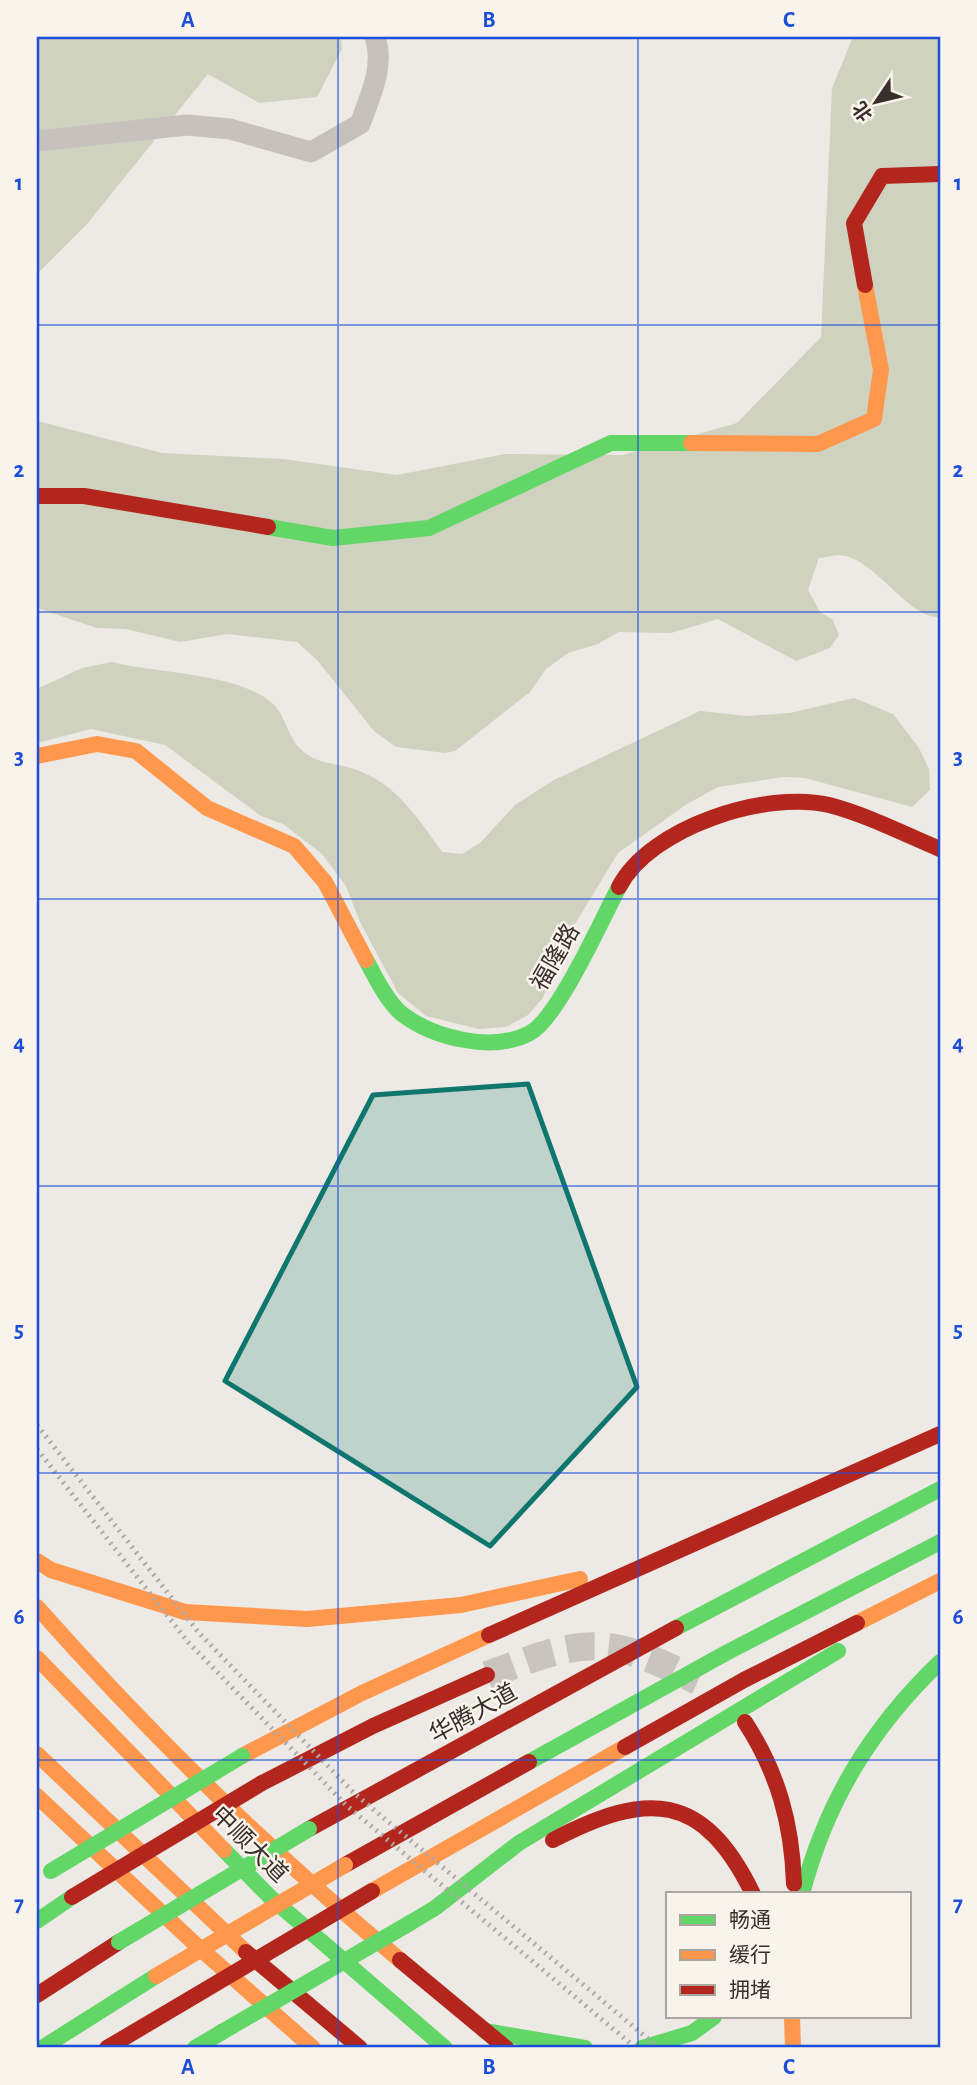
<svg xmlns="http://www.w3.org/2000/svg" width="977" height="2085" viewBox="0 0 977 2085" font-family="'Alegreya Sans','Noto Sans SC',sans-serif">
	<rect width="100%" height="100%" fill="#ede9e4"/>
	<!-- green -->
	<g fill="#cfd2bf">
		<polygon points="37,37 341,37 342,49 317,97 259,103 208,74 87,224 37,274"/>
		<path d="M853,37H940V617C911,620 878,564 846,556C838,554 828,557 819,558L808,590L820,612L833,620L839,635L830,648L796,661L718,619L671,633L619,632L598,644L568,653L546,669L530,692L455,751L445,753L396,747L374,731L317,660L297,642L227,634L180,642L126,629L97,628L37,608V421L162,453L283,459L397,475L505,454L623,455L737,423L821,337L832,88Z"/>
		<path d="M112,662C154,673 239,673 272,703C288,717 286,741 308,755C322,764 339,764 354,769C396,783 418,818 442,852L462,854L480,843L515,805L552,781L700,711L746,716L790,713L854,698L893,714L919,748L929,769L930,790L912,807L805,778L784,777L718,787L687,804L618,853L569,934L558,967L542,999L528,1015L506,1027L479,1029L426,1016L398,993L360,922L346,886L322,854L283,824L261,816L165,745L91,729L37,743V689L82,668Z"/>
	</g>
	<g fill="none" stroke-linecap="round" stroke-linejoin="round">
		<!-- secondary-tunnel -->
		<path stroke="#c9c4bf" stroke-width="28" stroke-dasharray="28 14" stroke-linecap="butt" d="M487,1675C525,1662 566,1642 607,1647C639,1650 670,1668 698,1681"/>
		<!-- street -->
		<path stroke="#c7c1bd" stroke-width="21" d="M37,141L187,125L230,129L311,152L360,124C370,97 385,66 375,37"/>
		<!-- fast -->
		<g stroke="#63d668" stroke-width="16">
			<polyline points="268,527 333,538 429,528 611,443 691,443"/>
			<path d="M366,960C375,976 387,1002 402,1014C434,1038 493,1053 530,1033C558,1018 602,919 619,887"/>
			<polyline points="676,1628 940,1489"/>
			<polyline points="529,1762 726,1653 940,1542"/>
			<polyline points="224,1850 270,1897 445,2048"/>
			<path d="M802,1894C826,1802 871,1728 940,1662"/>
			<polyline points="37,1921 72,1897"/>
			<polyline points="410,1923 435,1908 519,1843 838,1651"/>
			<polyline points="485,2031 585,2048"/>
			<polyline points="42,2048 156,1976"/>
			<polyline points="195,2048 222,2032"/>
			<polyline points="642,2048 692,2033 714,2017"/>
		</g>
		<!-- slow -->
		<g stroke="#ff974d" stroke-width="16">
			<polyline points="691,443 818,444 874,419 881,370 865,285"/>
			<polyline points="37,756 97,744 136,751 207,808 294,846 325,882 366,960"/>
			<polyline points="37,1561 51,1570 185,1612 307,1619 461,1605 580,1579"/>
			<path d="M37,1607C149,1733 270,1852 400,1960"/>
			<polyline points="857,1623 940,1581"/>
			<polyline points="37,1658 224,1850"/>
			<polyline points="37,1754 246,1952"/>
			<polyline points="242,1756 362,1693 489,1635"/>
			<polyline points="37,1796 195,1944 313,2048"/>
			<polyline points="372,1891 625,1747"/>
			<polyline points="792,2017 793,2048"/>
		</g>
		<!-- jam -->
		<g stroke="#b3261e" stroke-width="16">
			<polyline points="865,285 854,223 882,176 940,174"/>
			<polyline points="37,496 84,496 268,527"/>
			<path d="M619,887C650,827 767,790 829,805C865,814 906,835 940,849"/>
			<polyline points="489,1635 940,1434"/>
			<path d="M745,1722C778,1773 792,1823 794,1884"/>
			<polyline points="625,1747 744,1680 857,1623"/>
			<polyline points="262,1783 373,1726 487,1675"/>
			<polyline points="309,1829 676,1628"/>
			<path d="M553,1840C647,1791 703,1791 753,1894"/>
			<polyline points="345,1865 529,1762"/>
			<polyline points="246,1952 360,2048"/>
			<polyline points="400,1960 506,2048"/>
			<polyline points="37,1995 119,1942"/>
		</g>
		<!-- rail -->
		<g stroke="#afaaa7" stroke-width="5" stroke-dasharray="2 5" stroke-linecap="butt">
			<polyline points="37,1425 199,1633 355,1794 659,2048"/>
			<polyline points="37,1449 188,1642 346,1805 636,2048"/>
		</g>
		<!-- fast-bridge -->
		<g stroke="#63d668" stroke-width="16">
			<polyline points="51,1871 242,1756"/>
			<polyline points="119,1942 309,1829"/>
			<polyline points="222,2032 410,1923"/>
		</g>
		<!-- slow-bridge -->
		<polyline stroke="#ff974d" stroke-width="16" points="156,1976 345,1865"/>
		<!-- jam-bridge -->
		<g stroke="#b3261e" stroke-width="16">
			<polyline points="72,1897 262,1783"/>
			<polyline points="107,2048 372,1891"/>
		</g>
	</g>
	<!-- marked area -->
	<path fill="#0f766e" fill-opacity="0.2" stroke="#0f766e" stroke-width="5" stroke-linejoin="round" d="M528,1084L637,1387L490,1546L225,1381L373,1095Z"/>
	<!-- grid -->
	<path fill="none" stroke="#1d4ed8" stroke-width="2" stroke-opacity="0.55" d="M338,37V2048M638,37V2048M37,325H940M37,612H940M37,899H940M37,1186H940M37,1473H940M37,1760H940"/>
	<g text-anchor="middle" stroke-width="5" stroke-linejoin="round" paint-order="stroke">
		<!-- street labels -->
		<g font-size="24" fill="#382e2b" stroke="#f9f3ec">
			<text transform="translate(555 957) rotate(-60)" y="8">福隆路</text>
			<text transform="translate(473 1713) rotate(-29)" y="8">华腾大道</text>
			<text transform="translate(250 1844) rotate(45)" y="8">中顺大道</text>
		</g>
	</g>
	<!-- border -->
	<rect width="977" height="2085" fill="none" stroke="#f9f3ec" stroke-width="77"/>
	<!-- legend -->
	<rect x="666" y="1892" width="245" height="126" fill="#f9f3ec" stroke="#aca49f" stroke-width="2"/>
	<rect x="680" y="1915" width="35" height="10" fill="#63d668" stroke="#aca49f" stroke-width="2"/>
	<text x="729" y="1927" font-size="21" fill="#382e2b">畅通</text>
	<rect x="680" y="1950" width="35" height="10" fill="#ff974d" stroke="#aca49f" stroke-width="2"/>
	<text x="729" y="1962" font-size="21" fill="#382e2b">缓行</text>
	<rect x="680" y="1985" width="35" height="10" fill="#b3261e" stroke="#aca49f" stroke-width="2"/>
	<text x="729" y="1997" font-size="21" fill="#382e2b">拥堵</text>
	<!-- north arrow -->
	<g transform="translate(876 102) rotate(235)" stroke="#f9f3ec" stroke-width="5" paint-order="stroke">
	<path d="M0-5L12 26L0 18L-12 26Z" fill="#382e2b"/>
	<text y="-10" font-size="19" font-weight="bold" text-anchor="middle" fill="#382e2b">北</text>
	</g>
	<rect x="38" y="38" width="901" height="2008" fill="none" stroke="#1d4ed8" stroke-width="2.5"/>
	<g font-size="23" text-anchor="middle" font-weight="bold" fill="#1d4ed8">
		<text x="188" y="27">A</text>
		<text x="489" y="27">B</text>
		<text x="789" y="27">C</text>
		<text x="19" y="190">1</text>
		<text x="958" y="190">1</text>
		<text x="19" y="477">2</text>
		<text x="958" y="477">2</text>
		<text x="19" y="764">3</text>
		<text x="958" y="764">3</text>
		<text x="19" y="1050">4</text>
		<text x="958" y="1050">4</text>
		<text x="19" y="1337">5</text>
		<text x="958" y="1337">5</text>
		<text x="19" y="1624">6</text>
		<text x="958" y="1624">6</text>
		<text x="19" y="1911">7</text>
		<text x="958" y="1911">7</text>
		<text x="188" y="2074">A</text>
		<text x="489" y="2074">B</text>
		<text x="789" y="2074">C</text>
	</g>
</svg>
